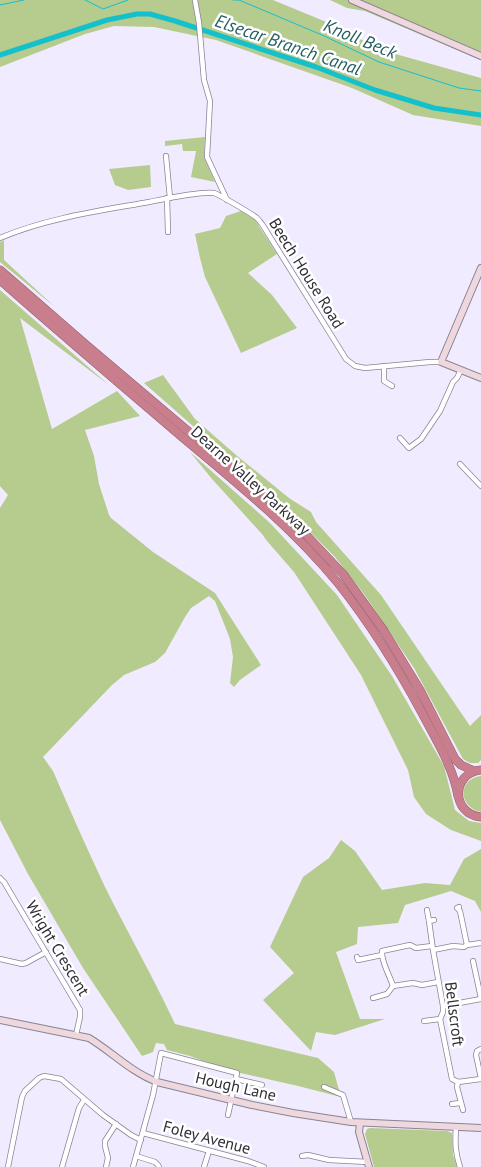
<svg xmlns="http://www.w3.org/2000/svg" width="481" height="1167" viewBox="0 0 481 1167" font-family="'PT Sans',sans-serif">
	<rect width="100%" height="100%" fill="#f1ebff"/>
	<!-- green -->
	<g fill="#b6cb8e">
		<polygon points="0,0 273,0 336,26 353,36 392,53 481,78 481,126 413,115 352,88 216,40 154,27 114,26 85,34 0,67"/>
		<polygon points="330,0 481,0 481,60 365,11 347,8"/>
		<polygon points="205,137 204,157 215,182 191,177 196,151 183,151 182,144 165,146 165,141"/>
		<polygon points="150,165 151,187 128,190 115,185 109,169"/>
		<polygon points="241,211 255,220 277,254 248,273 272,295 297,328 241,353 205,277 200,258 195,234 220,228 226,216"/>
		<polygon points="4,240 4,260 55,307 0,262 0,242"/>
		<path d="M0,290L109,385L20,318L52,429L117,391L140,416L85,430L94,456L99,484L109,515L111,518L153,552L215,593L261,665L240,680L234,687L230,683L233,657L230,639L215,601L209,596L191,608L185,617L165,653L155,662L124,675L112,685L43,757L53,771C70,810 87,849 105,887C128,933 153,977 175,1024L318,1058L334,1072L341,1097L298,1086L227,1070L190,1056L167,1050L164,1044L156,1043L153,1052L142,1056L83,968L28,874L0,820V508L8,495L0,486Z"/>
		<polygon points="163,375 195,419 236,455 289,498 311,512 316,522 381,595 470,726 481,715 481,760 478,763 470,763 463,759 414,668 364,594 335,557 285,507 144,383"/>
		<polygon points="190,452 270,523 337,595 392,676 444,766 455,810 469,821 481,823 481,841 451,830 426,814 414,797 408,770 361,675 294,572 267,541 262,534 212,479"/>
		<path d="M481,776V812C458,807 457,779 481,776Z"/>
		<polygon points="341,840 355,851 382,890 425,883 450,885 464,859 481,849 481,912 475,901 451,891 405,905 398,923 358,927 357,944 336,952 360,1019 385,1019 335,1035 316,1032 311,1051 263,1000 294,973 270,947 303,877 329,858"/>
		<polygon points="370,1128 447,1131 452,1133 453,1155 457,1167 374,1167 365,1134 367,1129"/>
	</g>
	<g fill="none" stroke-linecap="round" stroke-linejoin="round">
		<!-- stream -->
		<g stroke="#13c0cc" stroke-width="1">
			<polyline points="85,0 103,9 128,0"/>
			<polyline points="233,0 239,0 322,35 379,62 459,88 481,91"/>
			<polyline points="0,5 24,0"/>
		</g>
		<!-- canal -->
		<polyline stroke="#13c0cc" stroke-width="5" points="0,55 107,20 137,14 150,14 175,21 316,67 375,90 434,108 481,115"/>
		<!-- street casing -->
		<g stroke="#888395" stroke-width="6">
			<g id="street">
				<polyline points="195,0 199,23 204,80 210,101 207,157 227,200"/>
				<polyline points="166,156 170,198"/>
				<polyline points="167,198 168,232"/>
				<path d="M0,238C47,218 99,211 149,202C164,199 200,191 214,193C220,195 252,214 257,218C259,220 260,222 262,224L346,359L355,366L365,368L430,362H441"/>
				<polyline points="384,366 384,381 392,386"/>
				<polyline points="400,438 409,448 421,439 440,411 453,382 457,378 461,370"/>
				<polyline points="460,464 481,486"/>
				<polyline points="0,878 4,882 80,1010 80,1017 76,1035"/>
				<polyline points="459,907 457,908 460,911 467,945 481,943"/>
				<polyline points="427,910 429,921"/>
				<polyline points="434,920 429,921 433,950 443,1006 443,1012 440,1019 452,1079 458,1082"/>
				<polyline points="433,950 453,946 464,947 467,945"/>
				<polyline points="382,955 382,951 410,945 416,948 432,946"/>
				<path d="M357,957L358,960L382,955C384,967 389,974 393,986"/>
				<polyline points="0,959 22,964 26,963 46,952"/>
				<polyline points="473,961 481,998"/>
				<polyline points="393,986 413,983 422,985 438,982"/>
				<polyline points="373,998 387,994 393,986"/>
				<polyline points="443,1006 481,999"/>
				<polyline points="424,1021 440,1019"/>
				<polyline points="481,1078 476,1055 477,1051 481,1049"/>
				<polyline points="236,1079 262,1085"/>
				<polyline points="458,1082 457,1087 463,1110"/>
				<polyline points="458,1082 481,1079"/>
				<polyline points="324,1087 343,1095 351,1122"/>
				<polyline points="452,1104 460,1103"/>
				<path d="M456,1127C455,1143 455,1152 460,1167"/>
				<polyline points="143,1133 248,1161 264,1167"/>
				<polyline points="136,1156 155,1162 158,1165 159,1167"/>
				<polyline points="302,1156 308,1155 329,1160 368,1162"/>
				<polyline points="8,1167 22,1097 25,1091 39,1078 44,1076 61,1079 103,1115 131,1135 141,1140"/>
				<polyline points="62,1167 79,1108 84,1100"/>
				<polyline points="106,1167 108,1158 105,1146 105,1141 116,1124"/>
				<polyline points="133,1167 153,1095 161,1053 237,1073 228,1115"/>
				<polyline points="204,1167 209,1151"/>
			</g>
		</g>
		<!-- secondary casing -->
		<g stroke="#888395" stroke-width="8">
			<g id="secondary">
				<polyline points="352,0 481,56"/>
				<polyline points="481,268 441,362 481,378"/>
				<path d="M0,1020L89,1038C112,1052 131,1072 157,1082L252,1105L293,1113L351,1122L481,1128"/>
				<polyline points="360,1123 359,1132 369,1167"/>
			</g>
		</g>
		<!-- highway casing -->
		<g stroke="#93626f" stroke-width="9">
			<g id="highway">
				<polyline points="0,270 85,344 274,504 308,537 343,574 384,631 420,690 455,759 461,765 474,771"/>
				<path d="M0,280C60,333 120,384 181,436C236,482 292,527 338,583C369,622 399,670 422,713C436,740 453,766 458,796"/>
				<path d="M481,770C451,773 451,814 481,817"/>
			</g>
		</g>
		<!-- street -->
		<use href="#street" stroke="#fff" stroke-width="4.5"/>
		<!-- secondary -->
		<use href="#secondary" stroke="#efd8dd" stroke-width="6"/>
		<!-- highway -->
		<use href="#highway" stroke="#c97e8d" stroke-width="8"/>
	</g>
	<g text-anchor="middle" stroke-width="5" stroke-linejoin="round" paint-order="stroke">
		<!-- street labels -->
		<g font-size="16" fill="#302e36" stroke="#fff">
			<text transform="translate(307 273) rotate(58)" y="6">Beech House Road</text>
			<text transform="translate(251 480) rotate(42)" y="6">Dearne Valley Parkway</text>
			<text transform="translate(58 948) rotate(59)" y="6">Wright Crescent</text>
			<text transform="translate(455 1014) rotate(83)" y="6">Bellscroft</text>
			<text transform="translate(236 1086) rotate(13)" y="6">Hough Lane</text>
			<text transform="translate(207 1137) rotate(15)" y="6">Foley Avenue</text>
		</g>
		<!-- water labels -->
		<g font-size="18" font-style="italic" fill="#225e63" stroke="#fff">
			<text transform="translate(360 39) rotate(22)" y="6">Knoll Beck</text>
			<text transform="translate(288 45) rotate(19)" y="6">Elsecar Branch Canal</text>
		</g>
	</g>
</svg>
